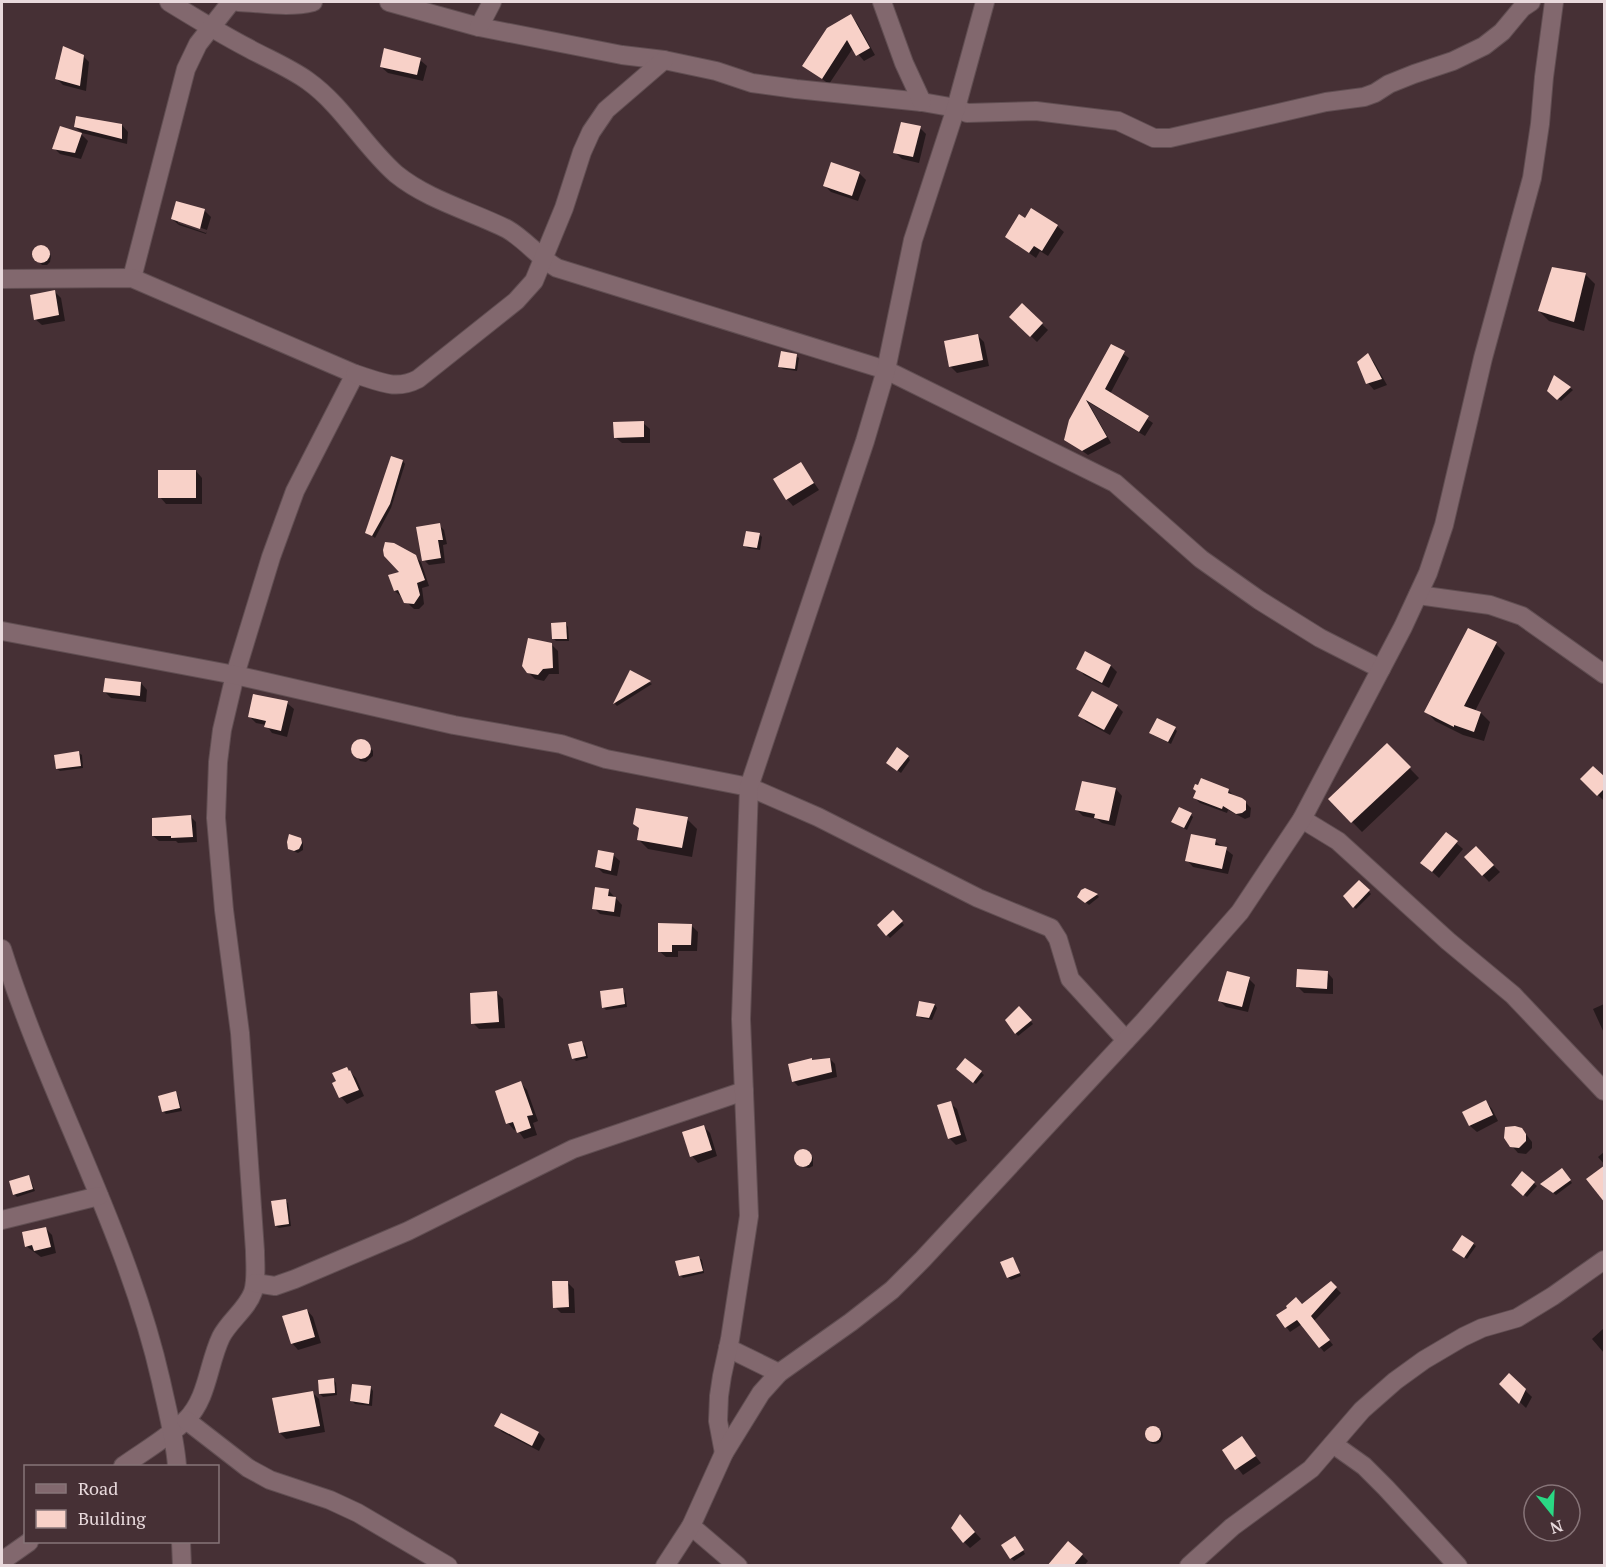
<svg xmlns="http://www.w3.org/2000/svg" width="1606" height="1567" viewBox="0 0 1606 1567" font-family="'PT Serif',serif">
	<rect width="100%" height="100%" fill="#463035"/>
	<!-- shadow -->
	<g fill="#0007">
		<polygon points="851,16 857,23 875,55 864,61 853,48 829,84 804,66"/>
		<polygon points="83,56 89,62 86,91 63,85 56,78"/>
		<polygon points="420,60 427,66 423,81 388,73 381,67"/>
		<polygon points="122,125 128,132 127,144 82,133 75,127"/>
		<polygon points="920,128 926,134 919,163 902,159 895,152"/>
		<polygon points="81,134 88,141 81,159 60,154 54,148"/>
		<polygon points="859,173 866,180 858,201 831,192 825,186"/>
		<polygon points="204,210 211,217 207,230 178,220 178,223 206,233 207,231 206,234 179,225 172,219"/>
		<polygon points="1025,220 1057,226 1064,232 1048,256 1040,251 1036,258 1007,237"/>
		<polygon points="38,247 43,247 51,256 50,262 47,265 42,265 33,255 34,250"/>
		<polygon points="1585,274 1595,284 1584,331 1549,321 1539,311"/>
		<polygon points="55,292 61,298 65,321 42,325 35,319"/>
		<polygon points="1022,305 1048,330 1037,342 1011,317"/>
		<polygon points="978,336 984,342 989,366 957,373 950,366"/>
		<polygon points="1112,346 1129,358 1110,394 1153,423 1145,436 1088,402 1111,443 1088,455 1065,439"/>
		<polygon points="1368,355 1374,362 1387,385 1374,390 1368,383"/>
		<polygon points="796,356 799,358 797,371 783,369 780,367"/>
		<polygon points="1555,377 1573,390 1561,401 1549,391"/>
		<polygon points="643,423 650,429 650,443 622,443 615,437"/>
		<polygon points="403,461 405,464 391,508 375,538 367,532"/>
		<polygon points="801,464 819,490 793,506 787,499"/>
		<polygon points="196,471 202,478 202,504 166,504 160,497"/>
		<polygon points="439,525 444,530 447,544 443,545 445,563 429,565 424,560"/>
		<polygon points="759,534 762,537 760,550 748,548 745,546"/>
		<polygon points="415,557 421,562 429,586 422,588 424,604 419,609 414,609 395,591"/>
		<polygon points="566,624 568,627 569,641 556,641 553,638"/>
		<polygon points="551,644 558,651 559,674 549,674 544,681 535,679 528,672"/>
		<polygon points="1496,644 1505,653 1475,711 1481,713 1490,722 1484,741 1463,735 1435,721 1426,711"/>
		<polygon points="1086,653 1111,666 1117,672 1109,688 1084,675 1078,668"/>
		<polygon points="631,672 652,684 617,706 615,704"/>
		<polygon points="141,683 147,690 146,702 111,698 105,692"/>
		<polygon points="287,703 294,709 287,737 272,733 266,725 256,723 249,716"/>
		<polygon points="1117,706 1123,712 1110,735 1086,722 1080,715"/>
		<polygon points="1175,729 1177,731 1171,744 1153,735"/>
		<polygon points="358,741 364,741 373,751 373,756 366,762 360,761 352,750 353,745"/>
		<polygon points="1387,745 1419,778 1362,832 1330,799"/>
		<polygon points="79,753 82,755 83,768 60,771 57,769"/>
		<polygon points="908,757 910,760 901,773 890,765"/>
		<polygon points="1582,779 1604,779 1604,801"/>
		<polygon points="1116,789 1122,796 1115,826 1102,823 1097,819 1083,816 1077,810"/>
		<polygon points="1228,790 1234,796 1242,799 1251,808 1250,817 1245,819 1228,810 1227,813 1200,803 1195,798"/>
		<polygon points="1191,815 1193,817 1187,830 1176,824"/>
		<polygon points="191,817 196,822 197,842 178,843 176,841 159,841 153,836"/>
		<polygon points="687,819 697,829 692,857 648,849 638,839"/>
		<polygon points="1446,834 1463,849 1439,878 1429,869"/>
		<polygon points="300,840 303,843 303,850 298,853 293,851 290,848"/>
		<polygon points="1215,841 1233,855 1228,874 1193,867 1187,860"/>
		<polygon points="1476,848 1500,872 1489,882 1466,857"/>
		<polygon points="613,855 620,861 617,876 603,873 597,867"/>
		<polygon points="1359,882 1371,894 1356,909 1354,907"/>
		<polygon points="1085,890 1097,895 1099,897 1089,905 1082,899"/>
		<polygon points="609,891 622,905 620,917 600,914 594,908"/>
		<polygon points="893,912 904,925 890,938 879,925"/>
		<polygon points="691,925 698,932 697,951 678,951 678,957 666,957 659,951"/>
		<polygon points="1327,972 1333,979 1333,994 1304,993 1298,987"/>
		<polygon points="1249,979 1255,985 1248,1012 1226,1007 1220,1001"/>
		<polygon points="622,990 625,993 627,1007 606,1010 603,1007"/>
		<polygon points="497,993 503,999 505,1028 479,1029 473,1023"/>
		<polygon points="920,1003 935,1005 937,1008 932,1020 921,1018 918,1015"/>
		<polygon points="1604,1004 1604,1033 1593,1009"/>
		<polygon points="1019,1008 1033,1024 1018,1036 1007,1020"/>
		<polygon points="582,1043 585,1046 588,1058 576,1061 573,1058"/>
		<polygon points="830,1059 835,1064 837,1077 798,1086 793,1081"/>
		<polygon points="966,1060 984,1075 976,1084 961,1072"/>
		<polygon points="346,1068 356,1078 364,1096 347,1104 341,1097"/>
		<polygon points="521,1083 527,1090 538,1121 533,1123 537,1135 524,1139 517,1129 514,1130 508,1123"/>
		<polygon points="176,1093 178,1096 182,1111 166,1114 163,1111"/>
		<polygon points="1486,1102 1492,1109 1498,1121 1477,1132 1470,1126 1464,1113"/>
		<polygon points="950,1103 957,1109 967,1141 956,1145 949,1138"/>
		<polygon points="703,1126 710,1133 717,1156 698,1163 692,1156"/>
		<polygon points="1522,1129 1532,1142 1532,1148 1526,1154 1518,1153 1512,1146"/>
		<polygon points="802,1150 807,1151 813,1158 813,1166 809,1168 802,1167 796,1159 796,1155"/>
		<polygon points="1604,1152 1604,1164 1598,1157"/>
		<polygon points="1564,1172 1572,1183 1556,1195 1545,1186"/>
		<polygon points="1522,1173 1537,1186 1527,1197 1513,1185"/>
		<polygon points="29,1176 35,1191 17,1197 14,1194"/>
		<polygon points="285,1201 288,1203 291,1226 279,1228 276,1226"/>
		<polygon points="45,1228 52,1235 56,1253 41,1257 26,1246"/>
		<polygon points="1473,1244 1476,1246 1467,1259 1457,1252"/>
		<polygon points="699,1258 702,1260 704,1273 683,1278 680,1275"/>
		<polygon points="1013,1259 1021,1276 1011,1280 1008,1277"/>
		<polygon points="567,1282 574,1289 575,1313 561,1313 555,1307"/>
		<polygon points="1331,1283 1341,1293 1314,1321 1333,1345 1324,1352 1302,1324 1290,1332 1278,1316 1302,1306"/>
		<polygon points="307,1310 313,1317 321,1343 298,1350 292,1343"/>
		<polygon points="1604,1328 1604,1353 1592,1339"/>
		<polygon points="1509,1375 1532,1397 1526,1408 1501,1384"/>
		<polygon points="334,1380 336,1383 337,1395 323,1397 320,1394"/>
		<polygon points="371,1388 373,1391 372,1406 355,1404 352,1401"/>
		<polygon points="313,1393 319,1399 325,1432 286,1439 280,1433"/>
		<polygon points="501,1415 539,1433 545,1439 539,1451 502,1432 496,1426"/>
		<circle cx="1155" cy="1436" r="8"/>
		<polygon points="1241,1438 1261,1463 1243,1475 1224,1450"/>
		<polygon points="966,1522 981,1539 970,1548 964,1542"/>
		<polygon points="1018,1541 1025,1554 1014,1561 1011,1558"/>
		<polygon points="1082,1555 1088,1561 1084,1566 1054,1566"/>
	</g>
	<!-- building -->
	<g fill="#f8d1c8">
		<polygon points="851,14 870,48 856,56 847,40 822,79 802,66 827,28"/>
		<polygon points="63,46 84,55 80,86 55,79"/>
		<polygon points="384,48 421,58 417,75 380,67"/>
		<polygon points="76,116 122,124 122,139 74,127"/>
		<polygon points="901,122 921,126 913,157 893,153"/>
		<polygon points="60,126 82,133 75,153 52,149"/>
		<polygon points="831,162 860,172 852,196 823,186"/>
		<polygon points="176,201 205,209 200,229 171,219"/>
		<polygon points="1031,208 1058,225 1042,251 1034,246 1029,253 1005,237 1019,214 1025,218"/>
		<circle cx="41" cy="254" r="9"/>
		<polygon points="1552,267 1586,273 1574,322 1538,311"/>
		<polygon points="55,290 59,315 34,320 30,295"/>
		<polygon points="1022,303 1043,323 1030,337 1009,317"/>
		<polygon points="978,334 983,360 949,367 944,341"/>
		<polygon points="1111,344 1125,351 1105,389 1149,416 1139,432 1086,400 1107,437 1082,451 1064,440 1069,420"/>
		<polygon points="781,351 797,354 795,369 778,367"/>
		<polygon points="1368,353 1382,379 1366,384 1357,362"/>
		<polygon points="1554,375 1571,387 1557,400 1547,391"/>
		<polygon points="644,421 644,437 614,438 613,422"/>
		<polygon points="391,456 403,460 390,504 372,536 365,533"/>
		<polygon points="801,462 814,483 786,500 773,479"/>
		<rect x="158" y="470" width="38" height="28"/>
		<polygon points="440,523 443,540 438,540 441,558 422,561 416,527"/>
		<polygon points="746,531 760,533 757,548 743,546"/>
		<polygon points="385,542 394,543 416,555 425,580 417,583 420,595 414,604 404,603 398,590 394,591 388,575 399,572 384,556 383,550"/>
		<polygon points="566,622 567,639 552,639 551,623"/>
		<polygon points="1468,628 1497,642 1464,706 1481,712 1474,732 1454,725 1454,727 1424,712"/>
		<polygon points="528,638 552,643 553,668 543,669 538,675 527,673 522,666"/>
		<polygon points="1085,651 1111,665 1102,683 1076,669"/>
		<polygon points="630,670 651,681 613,704"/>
		<polygon points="105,678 141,682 140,696 103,692"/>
		<polygon points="1092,691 1118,705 1104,730 1078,716"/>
		<polygon points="253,694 288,701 281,731 264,727 266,721 248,717"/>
		<polygon points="1157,718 1176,727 1168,742 1149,733"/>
		<circle cx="361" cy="749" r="10"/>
		<polygon points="1387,743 1411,767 1351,823 1328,799"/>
		<polygon points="897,747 909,756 897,771 886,763"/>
		<polygon points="79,751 81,766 56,769 54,755"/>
		<polygon points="1593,766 1605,777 1605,788 1597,796 1580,779"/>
		<polygon points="1201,778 1229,789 1228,793 1242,798 1246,801 1246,810 1242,813 1236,814 1223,806 1222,809 1193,798 1196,791 1193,789 1195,784 1198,785"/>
		<polygon points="1082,781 1116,788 1109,821 1094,818 1095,814 1075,810"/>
		<polygon points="1179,807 1192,813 1184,828 1171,822"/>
		<polygon points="636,808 688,817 682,848 637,840 639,828 633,824"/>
		<polygon points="191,815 193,837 171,838 171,836 152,836 152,818"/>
		<polygon points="1446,832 1458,841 1432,872 1420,863"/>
		<polygon points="289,834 301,838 302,843 299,849 294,851 288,849 287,842"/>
		<polygon points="1191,834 1216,839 1215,845 1227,847 1222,869 1185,861"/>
		<polygon points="1476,846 1494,865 1482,876 1464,857"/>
		<polygon points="598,850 614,853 611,871 595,867"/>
		<polygon points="1359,880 1370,890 1353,908 1343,896"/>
		<polygon points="595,887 609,889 608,896 616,897 614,912 592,909"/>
		<polygon points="1085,888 1098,894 1085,903 1077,897 1081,890"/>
		<polygon points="893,910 903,921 886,936 877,925"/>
		<polygon points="658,923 692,924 691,945 672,945 672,952 658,952"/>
		<polygon points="1297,969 1328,971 1327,989 1296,987"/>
		<polygon points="1227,971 1250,977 1242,1007 1218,1001"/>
		<polygon points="623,988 625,1004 602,1008 600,991"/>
		<polygon points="497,991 499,1022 471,1024 470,993"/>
		<polygon points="919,1001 935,1004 929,1018 916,1016"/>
		<polygon points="1019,1006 1032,1020 1015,1034 1005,1020"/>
		<polygon points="582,1041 586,1056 572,1059 568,1044"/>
		<polygon points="812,1058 812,1060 830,1058 832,1072 792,1082 788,1064"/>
		<polygon points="965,1058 982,1071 973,1083 956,1069"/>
		<polygon points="347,1067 349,1071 350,1070 359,1090 339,1098 332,1083 336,1081 332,1073"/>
		<polygon points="521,1081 533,1115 527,1116 531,1128 517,1133 513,1122 506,1124 495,1091"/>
		<polygon points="176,1091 180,1108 162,1112 158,1096"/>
		<polygon points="1486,1100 1493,1115 1469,1126 1462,1112"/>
		<polygon points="951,1101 961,1135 948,1139 937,1105"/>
		<polygon points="704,1125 712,1150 690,1157 682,1132"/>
		<polygon points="1515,1126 1522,1128 1526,1134 1526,1141 1519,1148 1510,1147 1504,1138 1505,1127"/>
		<circle cx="803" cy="1158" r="9"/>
		<polygon points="1605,1165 1605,1203 1586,1179"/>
		<polygon points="1562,1168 1571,1180 1553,1193 1540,1184"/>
		<polygon points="1522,1171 1535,1182 1523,1196 1511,1185"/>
		<polygon points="29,1175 33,1189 13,1195 9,1181"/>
		<polygon points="286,1199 289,1224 275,1226 271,1201"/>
		<polygon points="46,1227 51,1247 34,1251 32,1245 25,1247 22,1232"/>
		<polygon points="1462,1235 1474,1243 1464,1258 1452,1250"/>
		<polygon points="699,1256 703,1271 679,1276 675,1261"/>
		<polygon points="1013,1257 1020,1273 1007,1278 1000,1262"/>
		<polygon points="552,1281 568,1281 569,1307 553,1308"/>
		<polygon points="1331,1281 1337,1287 1311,1316 1330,1340 1319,1348 1297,1320 1285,1328 1276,1315 1287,1308 1286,1306 1296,1297 1302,1304"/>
		<polygon points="307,1309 315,1337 291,1344 282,1316"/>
		<polygon points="1509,1373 1526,1389 1519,1404 1499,1384"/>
		<polygon points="334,1378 335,1393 319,1394 318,1380"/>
		<polygon points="352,1384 371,1386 369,1404 350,1401"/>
		<polygon points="313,1391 320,1426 279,1433 272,1398"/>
		<polygon points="501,1413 539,1432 532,1446 494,1426"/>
		<circle cx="1153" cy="1434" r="8"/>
		<polygon points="1242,1436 1256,1456 1235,1470 1222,1450"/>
		<polygon points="960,1514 975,1532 963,1543 951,1528"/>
		<polygon points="1015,1536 1024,1550 1010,1559 1001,1545"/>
		<polygon points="1068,1541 1083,1554 1073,1566 1047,1566"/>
	</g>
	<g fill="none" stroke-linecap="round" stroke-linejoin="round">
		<!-- minor casing -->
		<g stroke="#614e52" stroke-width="20">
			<g id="minor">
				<path d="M169,2C195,18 221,34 248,48C268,59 290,68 308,81C343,106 364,146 396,174C428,200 471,211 507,229C526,240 538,257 557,268L886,370L1115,483L1201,559L1259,600L1320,638L1381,669"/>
				<path d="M238,2C263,3 289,8 313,2"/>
				<polyline points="389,2 479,27 622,55 664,60 716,71 752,83 796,89 922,102 956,108 967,113 1036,111 1085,117 1118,121 1154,138 1170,138 1326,102 1364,97 1375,93 1389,84 1414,74 1453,61 1484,46 1502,32 1522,8 1531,2"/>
				<polyline points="882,2 904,63 922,102"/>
				<polyline points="479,27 492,2"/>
				<polyline points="132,278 186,69 198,44 231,2"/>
				<path d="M2,279L132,278L355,374L295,491L271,557L235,675L222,730L218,762L216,818L224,910L240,1033L255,1251C255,1264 257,1280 253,1292C247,1309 229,1321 221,1337C208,1364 208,1398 186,1420C167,1438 144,1451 123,1466"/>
				<path d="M355,374C379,381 395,391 418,379L516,301L534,281L564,208L582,152L591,132L606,110L664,60"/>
				<polyline points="1418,595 1490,605 1522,616 1604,674"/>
				<polyline points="2,631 235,675 454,725 561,744 606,759 749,787 818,817 978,898 1051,928 1058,939 1070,979 1126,1040"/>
				<polyline points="1302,819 1338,841 1448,941 1513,995 1604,1091"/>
				<path d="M2,949C48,1096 127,1231 161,1381C167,1409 175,1438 177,1466"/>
				<polyline points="2,1220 99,1196"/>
				<polyline points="255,1283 275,1286 295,1279 408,1231 573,1149 744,1091"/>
				<polyline points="728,1348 779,1373"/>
				<polyline points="186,1420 248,1468 270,1480 330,1500 358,1513 448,1566"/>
				<polyline points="1333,1444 1364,1466 1386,1488 1458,1566"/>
				<polyline points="724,1453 718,1421 719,1396 722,1376 730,1339 749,1216 741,1019 749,787 865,441 886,370 913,240 956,108 985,2"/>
				<polyline points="691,1526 738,1566"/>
				<polyline points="181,1542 182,1566"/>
				<polyline points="2,1561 29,1542"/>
				<polyline points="665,1566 691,1526 724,1453 761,1393 779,1373 851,1322 892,1290 923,1259 1144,1021 1240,912 1302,819 1403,627 1428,573 1444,525 1483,358 1532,178 1540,124 1544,77 1554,2"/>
				<polyline points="1189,1566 1232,1527 1311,1469 1362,1410 1395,1381 1424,1360 1463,1337 1482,1328 1517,1318 1553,1296 1604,1260"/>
			</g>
		</g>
		<!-- minor -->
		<use href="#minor" stroke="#82686e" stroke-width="18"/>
	</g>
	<!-- border -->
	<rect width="1606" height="1567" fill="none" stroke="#e8d9dc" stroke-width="6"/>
	<!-- legend -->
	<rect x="24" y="1465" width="195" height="78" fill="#463035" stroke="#877478" stroke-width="1.5"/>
	<rect x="36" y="1484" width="30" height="9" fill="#82686e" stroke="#877478" stroke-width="1.5"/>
	<text x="78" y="1495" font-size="18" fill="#e8d9dc">Road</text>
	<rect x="36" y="1510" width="30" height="18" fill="#f8d1c8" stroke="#877478" stroke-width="1.5"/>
	<text x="78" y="1525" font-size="18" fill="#e8d9dc">Building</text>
	<!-- north arrow -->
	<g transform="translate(1552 1513) rotate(162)"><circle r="28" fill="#463035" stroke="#877478" stroke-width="1.5"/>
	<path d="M0-4.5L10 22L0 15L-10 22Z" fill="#2ad884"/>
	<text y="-9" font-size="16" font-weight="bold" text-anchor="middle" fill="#e8d9dc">N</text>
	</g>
</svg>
